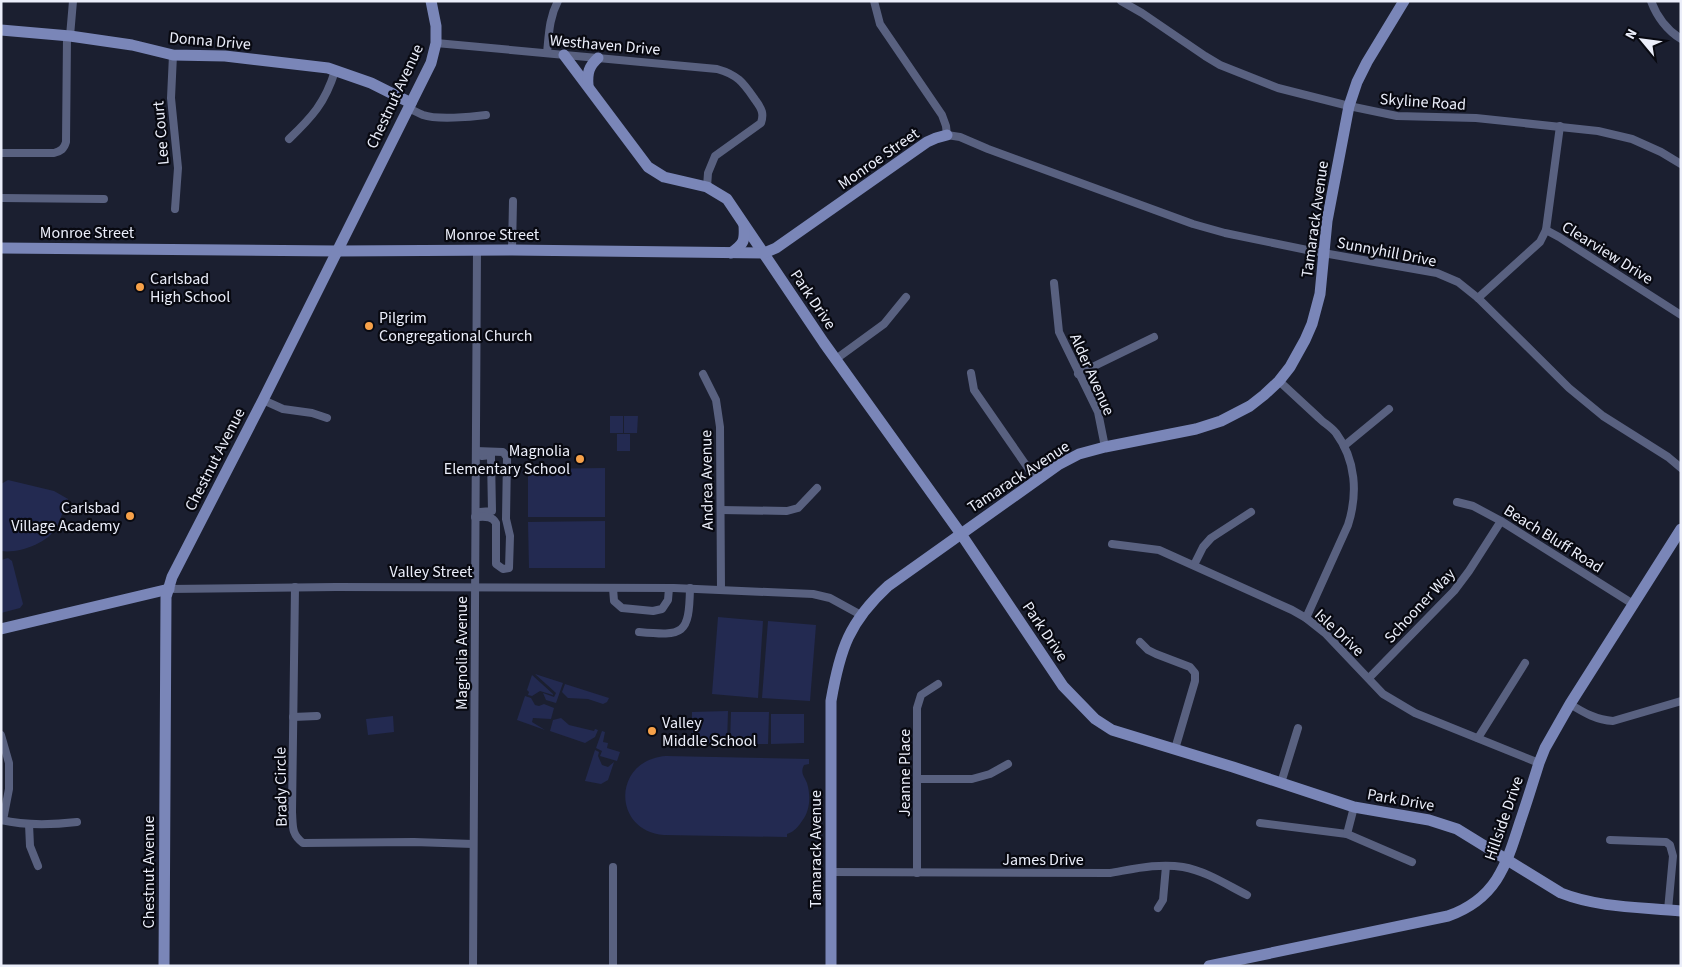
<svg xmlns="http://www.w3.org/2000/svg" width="1682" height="967" viewBox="0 0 1682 967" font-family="'Source Sans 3',sans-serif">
	<rect width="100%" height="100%" fill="#1b1f30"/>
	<!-- green -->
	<g fill="#232a51">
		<rect x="610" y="416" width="13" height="17"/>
		<polygon points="624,416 638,416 637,433 624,433"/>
		<rect x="617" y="434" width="13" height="17"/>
		<polygon points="605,468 605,517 528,517 528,469"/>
		<path d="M8,480L54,491L68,499C64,508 61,519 56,528C48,543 18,554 1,551V484Z"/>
		<polygon points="605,521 605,568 529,568 528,522"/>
		<polygon points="8,558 12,561 23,604 20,608 1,613 1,560"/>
		<polygon points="718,617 763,621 758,698 712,694"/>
		<polygon points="768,621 816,625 810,701 762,698"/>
		<polygon points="535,674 563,683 556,703 546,700 543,693 554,697 556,693"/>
		<polygon points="532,675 553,694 553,695 540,691 532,696 528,695 529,692 527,690"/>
		<polygon points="565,684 609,698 607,702 603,704 588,699 568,698 562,692"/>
		<polygon points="525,696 531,698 535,705 539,706 544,704 554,708 551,719 533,718 532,722 545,730 517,720"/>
		<polygon points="728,711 727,743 692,744 692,712"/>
		<polygon points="731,712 769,712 768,744 730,744"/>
		<polygon points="771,714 804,714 804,743 771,744"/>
		<polygon points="393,716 394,732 368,735 366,719"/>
		<polygon points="561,718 569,725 594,731 595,729 598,730 595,737 585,743 550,731 553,720"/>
		<polygon points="602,731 605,732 603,742 608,743 607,748 620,752 617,761 600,756 602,751 596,748"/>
		<polygon points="595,750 599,752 598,756 602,765 608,767 614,762 608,780 601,784 585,781"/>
		<path d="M666,756L809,759V764L804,765C800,773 804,776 807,783C811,796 810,811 802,821C798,827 794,832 787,834V837L664,835C612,831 612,760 666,756Z"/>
	</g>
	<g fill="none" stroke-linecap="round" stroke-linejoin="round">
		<!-- street -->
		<g stroke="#596180" stroke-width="8">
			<polyline points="874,1 880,24 942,115 946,126 947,135 960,137 988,149 1193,224 1225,233 1312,251 1437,273 1458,282 1478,298 1569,388 1603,416 1668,457 1681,468"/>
			<polyline points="1121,1 1142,13 1205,56 1220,65 1278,88 1349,106 1397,116 1476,118 1598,131 1632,139 1661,152 1681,164"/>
			<path d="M1651,1C1657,17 1667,30 1681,39"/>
			<polyline points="70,36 73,1"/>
			<path d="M436,43L717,69C739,75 744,84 756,101C762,109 764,114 761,123L715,156L708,173L707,187"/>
			<path d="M547,53C549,34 549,18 558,1"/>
			<polyline points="173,55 171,98 178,168 175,209"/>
			<path d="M408,108C413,110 418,113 423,115C437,120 471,117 486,115"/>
			<path d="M289,139C312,117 325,103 335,71"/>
			<path d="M1,153H54C61,151 64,149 66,142L67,37"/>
			<polyline points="1,198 104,199"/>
			<polyline points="1546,230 1559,237 1681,315"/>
			<polyline points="512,250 513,201"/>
			<polyline points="1054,283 1059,332 1098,412 1105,447"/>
			<polyline points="1478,298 1540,242 1546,230 1560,126"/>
			<polyline points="836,359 884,324 906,297"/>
			<polyline points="971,373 974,390 1037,481"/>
			<polyline points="703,374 716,400 720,427 721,590"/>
			<polyline points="1078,374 1154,337"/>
			<path d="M1279,381C1292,393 1305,405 1319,418C1324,423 1331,427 1336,433C1356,460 1358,494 1348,525L1306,618"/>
			<polyline points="263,400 283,409 312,413 327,418"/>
			<polyline points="1344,446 1389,409"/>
			<polyline points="1457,502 1473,506 1501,521 1633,604"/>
			<polyline points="721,510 787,511 798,508 817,488"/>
			<polyline points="480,512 492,511 491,458 491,455 482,456"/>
			<path d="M475,517C483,517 492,515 496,523V564L503,569L509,568L510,536L506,519L507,457L503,452L476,451"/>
			<polyline points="1112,544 1159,550 1292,610 1306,618 1325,633 1383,694 1415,713 1539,763"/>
			<polyline points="1194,565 1203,547 1211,538 1251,512"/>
			<path d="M295,587L292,812C293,826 291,834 303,843L414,842L473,844"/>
			<polyline points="613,588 614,601 622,608 653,611 662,609 668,600 669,588"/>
			<polyline points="169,589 336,587 674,588 813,594 830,598 861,615"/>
			<path d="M639,632C684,636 689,635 690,588"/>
			<polyline points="1140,642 1148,650 1156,654 1190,667 1195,673 1195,681 1175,749"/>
			<polyline points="1369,678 1454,591 1469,571 1501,521"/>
			<path d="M1570,704C1584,713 1597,720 1613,721L1681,701"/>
			<polyline points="293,717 317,716"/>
			<polyline points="1,735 9,763 9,789 3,820"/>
			<polyline points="1478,738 1525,663"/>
			<polyline points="917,779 972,779 990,774 1008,764"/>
			<polyline points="1281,783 1298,728"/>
			<path d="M1,820C27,826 51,825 77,822"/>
			<polyline points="1260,823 1347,834 1412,862"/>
			<polyline points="29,824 30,846 38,866"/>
			<polyline points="1347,834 1354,807"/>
			<polyline points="1610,840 1666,842 1670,845 1673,856 1668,910"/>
			<path d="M831,872L1110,873C1134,869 1158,863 1183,867C1206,871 1227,885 1247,895"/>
			<polyline points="917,873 917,708 921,695 938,684"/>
			<polyline points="1158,908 1163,900 1166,866"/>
			<polyline points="473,966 477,249"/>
			<polyline points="613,966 613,867"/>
		</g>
		<!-- secondary -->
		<g stroke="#7a86b8" stroke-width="11">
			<polyline points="1,30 70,36 132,45 173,55 225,56 328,68 371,83 411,103"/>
			<path d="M564,55L648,167L664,177L707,187L727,199L824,343L961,534L1063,686L1095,719L1112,730L1233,767L1354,807L1429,820L1457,829L1561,893C1599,908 1641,907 1681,911"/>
			<path d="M588,85C587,73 589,66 598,58"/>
			<polyline points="1,248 337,251 512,250 764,253 776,248 927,142 936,138 947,135"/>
			<path d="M731,253C744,244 745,241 744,225"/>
			<polyline points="1,629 169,589"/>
			<polyline points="164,966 166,597 172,577 263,400 431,63 436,43 436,26 431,1"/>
			<path d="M831,966V701C840,649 849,622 888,586L1058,465L1079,454L1105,447L1196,429L1221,421L1250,406L1264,395L1279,381L1290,367L1305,340L1312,324L1320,294L1327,221L1349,106L1357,82L1367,62L1404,1"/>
			<path d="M1209,966L1448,916C1496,899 1506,866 1520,822C1527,802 1533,782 1539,763L1545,748L1570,704L1681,529"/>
		</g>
	</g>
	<!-- markers -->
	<g fill="#f7a149" stroke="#080911" stroke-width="2">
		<circle cx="140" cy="287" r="5"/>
		<circle cx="369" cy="326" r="5"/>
		<circle cx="580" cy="459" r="5"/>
		<circle cx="130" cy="516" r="5"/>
		<circle cx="652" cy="731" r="5"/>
	</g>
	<g text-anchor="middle" stroke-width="4.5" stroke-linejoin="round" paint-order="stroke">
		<!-- street labels -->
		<g font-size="16" fill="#ebeefa" stroke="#080911">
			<text transform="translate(210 40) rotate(5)" y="6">Donna Drive</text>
			<text transform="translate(605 44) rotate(5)" y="6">Westhaven Drive</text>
			<text transform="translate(394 96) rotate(-65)" y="6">Chestnut Avenue</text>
			<text transform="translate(1423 101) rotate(4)" y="6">Skyline Road</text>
			<text transform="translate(160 133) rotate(-95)" y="6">Lee Court</text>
			<text transform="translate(878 158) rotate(-35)" y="6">Monroe Street</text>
			<text transform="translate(1314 219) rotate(-82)" y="6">Tamarack Avenue</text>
			<text x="87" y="238">Monroe Street</text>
			<text x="492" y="240">Monroe Street</text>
			<text transform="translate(1387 251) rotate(11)" y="6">Sunnyhill Drive</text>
			<text transform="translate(1608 252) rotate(32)" y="6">Clearview Drive</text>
			<text transform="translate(814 299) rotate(56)" y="6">Park Drive</text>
			<text transform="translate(1093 374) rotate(66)" y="6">Alder Avenue</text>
			<text transform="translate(214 459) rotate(-63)" y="6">Chestnut Avenue</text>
			<text transform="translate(1018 476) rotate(-33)" y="6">Tamarack Avenue</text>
			<text transform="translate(706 480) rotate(-91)" y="6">Andrea Avenue</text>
			<text transform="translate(1554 538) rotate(32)" y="6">Beach Bluff Road</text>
			<text x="431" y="577">Valley Street</text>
			<text transform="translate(1419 605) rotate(-47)" y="6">Schooner Way</text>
			<text transform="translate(1046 631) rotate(56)" y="6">Park Drive</text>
			<text transform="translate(1340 632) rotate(43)" y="6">Isle Drive</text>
			<text transform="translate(461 653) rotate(-90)" y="6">Magnolia Avenue</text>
			<text transform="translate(904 773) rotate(-90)" y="6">Jeanne Place</text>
			<text transform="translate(280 787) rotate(-91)" y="6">Brady Circle</text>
			<text transform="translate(1401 799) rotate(10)" y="6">Park Drive</text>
			<text transform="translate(1503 818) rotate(-71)" y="6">Hillside Drive</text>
			<text transform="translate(815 849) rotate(-90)" y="6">Tamarack Avenue</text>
			<text x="1043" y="865">James Drive</text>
			<text transform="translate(148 872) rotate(-90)" y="6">Chestnut Avenue</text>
		</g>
		<!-- poi labels -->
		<g font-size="16" fill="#ebeefa" stroke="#080911" text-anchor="start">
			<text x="150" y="284">Carlsbad<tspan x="150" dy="18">High School</tspan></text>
			<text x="379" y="323">Pilgrim<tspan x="379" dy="18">Congregational Church</tspan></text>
			<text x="570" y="456" text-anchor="end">Magnolia<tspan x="570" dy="18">Elementary School</tspan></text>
			<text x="120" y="513" text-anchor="end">Carlsbad<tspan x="120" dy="18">Village Academy</tspan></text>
			<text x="662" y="728">Valley<tspan x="662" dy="18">Middle School</tspan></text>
		</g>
	</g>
	<!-- border -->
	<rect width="1682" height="967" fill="none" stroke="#ebeefa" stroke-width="5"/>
	<!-- north arrow -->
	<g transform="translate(1642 40) rotate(299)" stroke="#080911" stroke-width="4" paint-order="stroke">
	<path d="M0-4L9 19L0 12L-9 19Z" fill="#ebeefa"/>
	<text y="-8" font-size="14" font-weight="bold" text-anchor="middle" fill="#ebeefa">N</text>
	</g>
</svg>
